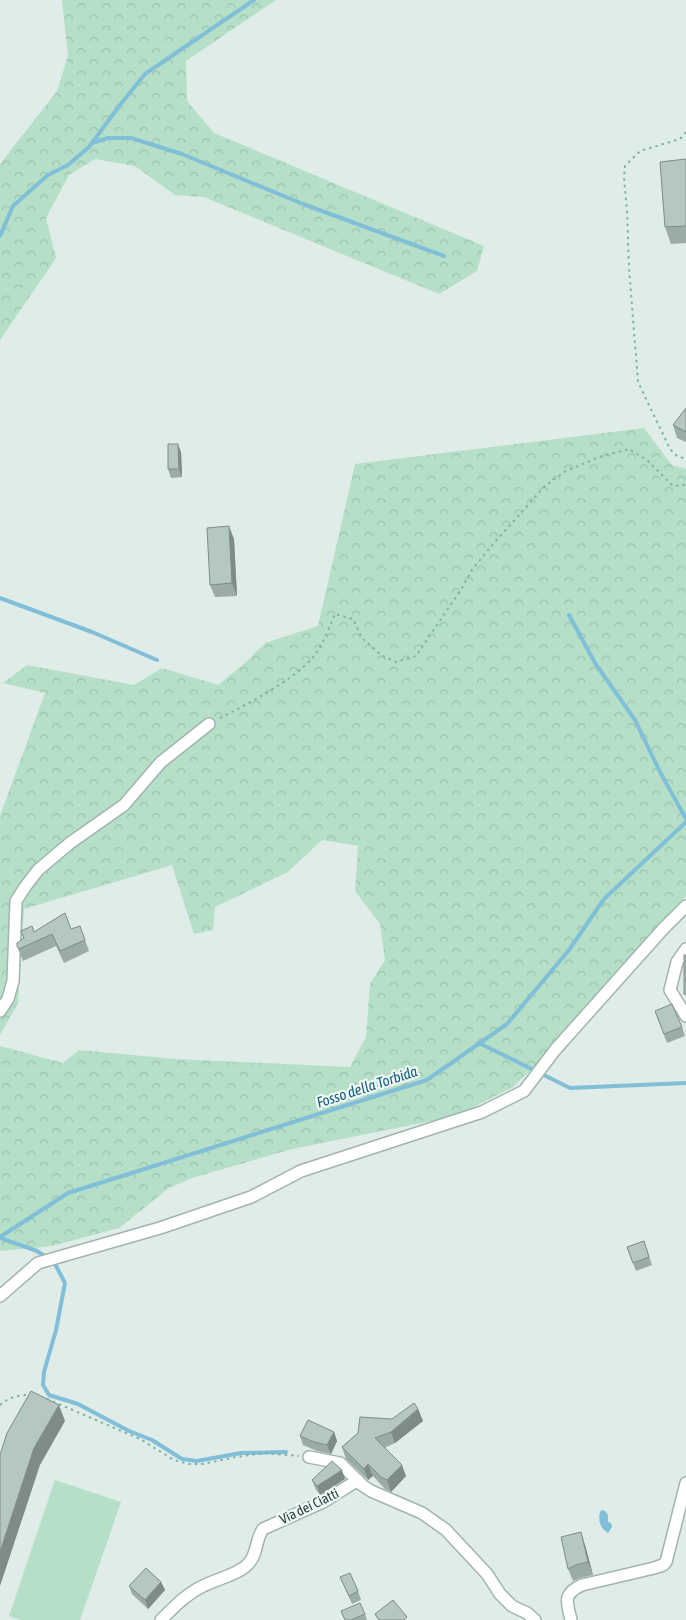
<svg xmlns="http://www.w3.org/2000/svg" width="686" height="1620" viewBox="0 0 686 1620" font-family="'Asap Condensed',sans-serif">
	<defs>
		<pattern id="forest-crowns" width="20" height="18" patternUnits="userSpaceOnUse" patternTransform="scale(1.25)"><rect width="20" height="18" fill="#b5e0c7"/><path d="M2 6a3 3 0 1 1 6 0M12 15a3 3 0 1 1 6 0" fill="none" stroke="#9bc1ac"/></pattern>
	</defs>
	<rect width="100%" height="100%" fill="#dfece8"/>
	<!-- forest -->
	<g fill="url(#forest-crowns)">
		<polygon points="62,0 276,0 186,61 187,101 214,133 484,246 477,271 439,294 204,197 175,195 135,166 95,159 69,175 46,218 56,258 0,340 0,164 57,91 68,56"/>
		<polygon points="644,428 672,465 686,469 686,896 542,1059 513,1087 456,1116 292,1149 192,1178 169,1188 119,1228 52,1246 0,1251 0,1046 63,1063 79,1050 175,1059 350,1067 366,1037 370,984 385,960 380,924 355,891 358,846 322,840 288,872 215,907 213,930 194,934 172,865 24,909 18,1003 0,1035 0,816 45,693 3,683 27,665 134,685 162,668 218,685 246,662 265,643 318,626 355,464"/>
	</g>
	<!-- pitch -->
	<polygon fill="#b5e0c7" points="55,1480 121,1502 80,1620 21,1620 9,1616"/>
	<!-- water -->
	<path fill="#81bed8" d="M601,1510L605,1511L608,1515V1522L611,1523L612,1527L608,1533C600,1529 597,1518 601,1510Z"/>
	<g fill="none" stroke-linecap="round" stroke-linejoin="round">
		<!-- stream -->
		<g stroke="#81bed8" stroke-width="4">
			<polyline points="92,143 108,138 131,138 182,154 303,204 444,256"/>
			<polyline points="0,236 13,206 48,175 68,165 89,147 120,105 145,74 254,0"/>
			<polyline points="0,598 92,632 157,660"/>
			<polyline points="569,615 595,663 635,720 659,770 686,819"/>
			<polyline points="479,1043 570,1088 686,1083"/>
			<polyline points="0,1237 68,1193 427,1080 507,1024 569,950 604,899 686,822"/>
			<polyline points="0,1238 37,1251 46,1257"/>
			<polyline points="52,1261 55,1264 65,1283 56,1330 44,1372 43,1385 49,1395 78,1404 129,1431 152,1440 182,1459 197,1461 241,1453 286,1452"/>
		</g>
		<!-- minor casing -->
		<g stroke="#a1b4b0" stroke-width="14">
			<g id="minor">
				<polyline points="686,949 677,962 670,990 686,1016"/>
				<polyline points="0,1011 8,999 13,981 16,901 25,887 38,870 70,843 124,805 161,762 209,724"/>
				<polyline points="0,1296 38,1263 160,1228 251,1197 301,1171 482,1112 524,1091 555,1050 663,929 686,906"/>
				<polyline points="309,1457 340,1463 362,1485 371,1491 422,1513 446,1530 487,1574 500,1594 512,1606 527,1613 535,1620"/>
				<path d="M161,1620C174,1607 186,1594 203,1586C216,1579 238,1575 248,1564C258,1554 255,1540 263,1529L323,1502L358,1480"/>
				<path d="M571,1620C567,1602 562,1594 582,1585L654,1568L663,1565L666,1562L686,1483"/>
			</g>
		</g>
		<!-- path -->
		<g stroke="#7cb3aa" stroke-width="2" stroke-dasharray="2.5 4" stroke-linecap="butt">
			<polyline points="686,132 680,139 640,151 625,166 624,178 627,211 629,268 638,382 670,449 677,456 686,459"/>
			<path d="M220,718C246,705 296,679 314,656C323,645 329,628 335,614L353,619L362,638L381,655L396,662L416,656L462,588L472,570L493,544L545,486L564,472L599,457L629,449L647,460L673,486L686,485"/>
			<polyline points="47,1399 140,1439 174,1460 189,1464 203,1464 236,1457 264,1453 299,1456"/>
			<path d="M0,1405C9,1397 18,1395 30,1395"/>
		</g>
		<!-- minor -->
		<use href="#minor" stroke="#fff" stroke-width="11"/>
	</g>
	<!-- wall -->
	<g fill="#9baba7">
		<polygon points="686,159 686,243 671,244 665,227"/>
		<polygon points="686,408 686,442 677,438 673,425"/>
		<polygon points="181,452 182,477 171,478 168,469"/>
		<polygon points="234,539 237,596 215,597 210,585"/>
		<polygon points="80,926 89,951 64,963 56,946 23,961 17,946 24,939 21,931 34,932 71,929"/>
		<polygon points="655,1011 682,1027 685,1036 667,1043"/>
		<polygon points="644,1241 652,1265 636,1271 627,1247"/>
		<polygon points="418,1409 423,1421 395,1443 384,1448 406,1476 391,1492 385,1489 373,1476 368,1480 346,1459 342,1447 358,1433"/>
		<polygon points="334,1432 337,1441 331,1454 317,1451 303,1445 300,1436"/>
		<polygon points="345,1479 320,1495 315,1488 312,1480"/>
		<polygon points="585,1545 593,1575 580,1578 573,1581 568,1569"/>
		<polygon points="340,1577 358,1591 361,1600 352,1604"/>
		<polygon points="161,1582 165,1590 148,1609 132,1594 129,1586"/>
		<polygon points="341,1611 365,1614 367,1620 345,1620"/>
	</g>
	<!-- shaded-wall -->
	<g fill="#7e8b88">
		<polygon points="178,444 181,452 182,477 179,469"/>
		<polygon points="229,526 234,539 237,596 232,583"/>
		<polygon points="59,1405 65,1421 40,1465 0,1586 0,1552 34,1448"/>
		<polygon points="418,1409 423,1421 395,1443 391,1432"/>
		<polygon points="334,1432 337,1441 331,1454 327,1445"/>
		<polygon points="368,1464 373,1476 368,1480 364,1469"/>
		<polygon points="402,1465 406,1476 391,1492 387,1480"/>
		<polygon points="342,1470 345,1479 320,1495 317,1486"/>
		<polygon points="581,1532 585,1545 593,1575 588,1562"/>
		<polygon points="161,1582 165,1590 148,1609 145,1600"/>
	</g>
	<!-- building -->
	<g fill="#b4c7c2" stroke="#7e8b88">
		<polygon points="686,159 686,226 665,227 660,162"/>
		<polygon points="686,408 686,432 673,425"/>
		<polygon points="168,444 178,444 179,469 168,469"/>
		<polygon points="229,526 232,583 210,585 207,528"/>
		<polygon points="65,913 71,929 80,926 85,940 60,951 52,934 19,949 17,946 17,943 24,938 21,931 32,926 34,932"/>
		<rect x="684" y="955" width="2" height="39"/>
		<polygon points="672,1004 682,1027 664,1034 655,1011"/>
		<polygon points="644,1241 649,1257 633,1263 627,1247"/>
		<polygon points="31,1391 59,1405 34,1448 0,1552 0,1455 7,1433"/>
		<polygon points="414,1403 418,1409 391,1432 375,1438 402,1465 387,1480 381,1477 368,1464 364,1469 342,1447 358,1433 360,1417 392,1419"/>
		<polygon points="308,1420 334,1432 327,1445 314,1442 300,1436"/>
		<polygon points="332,1461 342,1470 317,1486 312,1480"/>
		<polygon points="581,1532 588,1562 576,1565 568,1569 561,1537"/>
		<polygon points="146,1568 161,1582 145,1600 129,1586"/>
		<polygon points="350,1573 358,1591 349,1596 340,1577"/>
		<polygon points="393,1600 407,1617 404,1620 379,1620 375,1614"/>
		<polygon points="360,1603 365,1614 351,1620 345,1620 341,1611"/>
	</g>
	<g text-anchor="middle" stroke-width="4.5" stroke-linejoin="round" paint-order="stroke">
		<!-- street labels -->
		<g font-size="14" fill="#1e3e3a" stroke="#f0f8f5">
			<text transform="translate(309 1506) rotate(-26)" y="5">Via dei Ciatti</text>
		</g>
		<!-- water labels -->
		<g font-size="15" font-style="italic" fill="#125f80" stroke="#f0f8f5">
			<text transform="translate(367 1087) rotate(-18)" y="5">Fosso della Torbida</text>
		</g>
	</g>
</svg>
